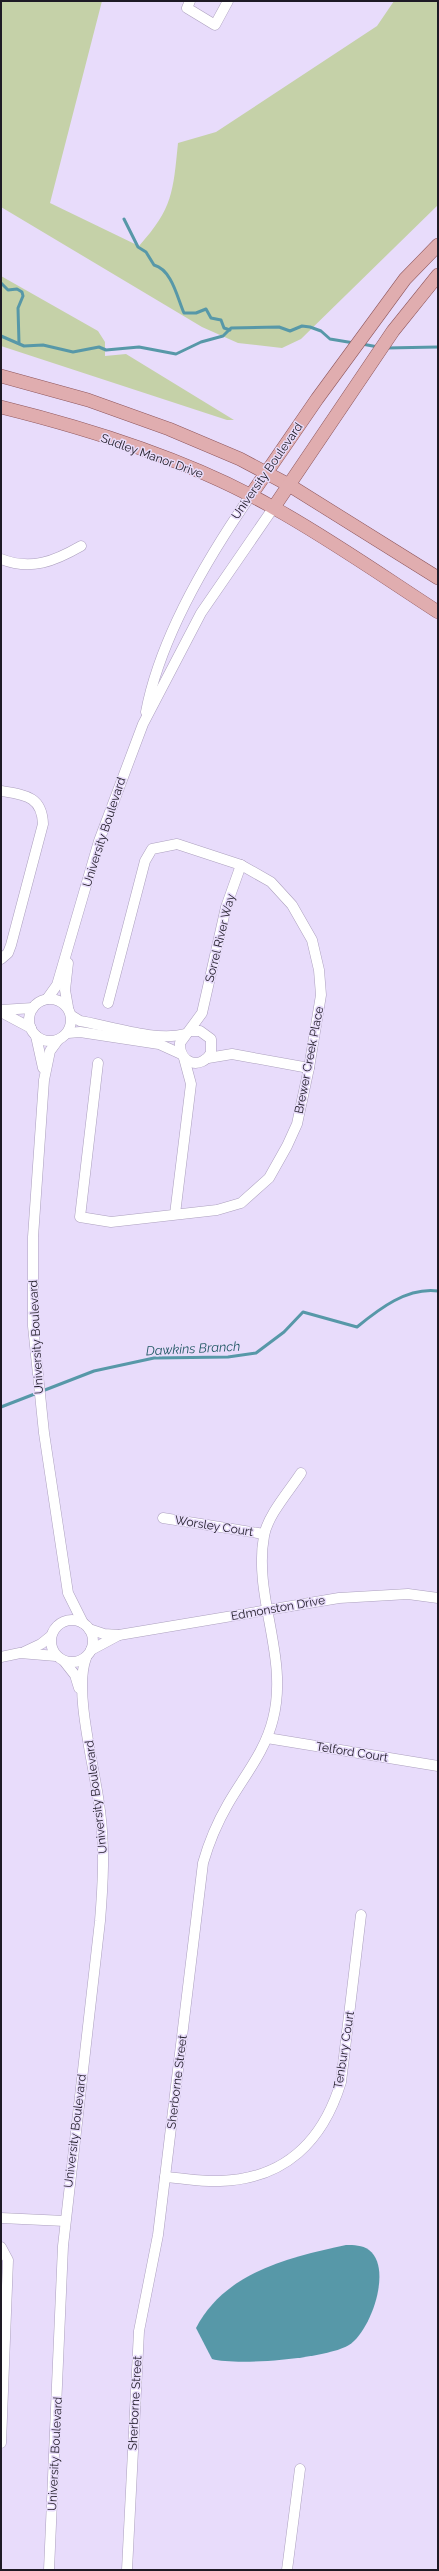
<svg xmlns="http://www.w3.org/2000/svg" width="439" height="2571" viewBox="0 0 439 2571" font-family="Raleway,sans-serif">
	<rect width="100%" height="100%" fill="#e8dcfb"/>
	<!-- green -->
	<g fill="#c5d1a8">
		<path d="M1,1H102L50,203L139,246C173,208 173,192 178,143L216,132L377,26L394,1H438V205L301,339L282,348L238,343L202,327L1,207Z"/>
		<polygon points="1,276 98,331 105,342 105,356 126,354 234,420 227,420 1,346"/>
	</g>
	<!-- water -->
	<path fill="#5798a8" d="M346,2245C354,2245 362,2245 369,2250C393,2268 371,2331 349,2345C326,2359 237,2366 212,2359L196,2328C225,2272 290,2257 346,2245Z"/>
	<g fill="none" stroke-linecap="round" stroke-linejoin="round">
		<!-- stream -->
		<g stroke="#5798a8" stroke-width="3">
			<path d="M124,219L138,247L146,252L154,265C172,270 177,297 184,313H196L206,309L211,318L221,320L224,328L230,330"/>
			<polyline points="1,283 8,290 17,289 22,292 23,296 18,308 19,343"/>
			<polyline points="1,336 24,346 43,345 73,352 99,347 106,350 139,347 176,354 201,342 223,336 231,328 279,327 290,331 302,326 310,327 321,331 330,339 354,343"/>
			<polyline points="362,344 378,347"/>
			<polyline points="386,348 438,347"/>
			<path d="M1,1407L94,1371L154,1358L228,1357L256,1353L284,1332L303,1312L357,1327C379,1309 407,1287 438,1291"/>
		</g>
		<!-- minor casing -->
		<g stroke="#aca0be" stroke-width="11">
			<g id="minor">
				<polyline points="190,1 187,8 215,25 228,1"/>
				<path d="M1,559C31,571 55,561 81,546"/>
				<path d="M146,712C160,638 208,557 251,495"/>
				<path d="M1,791C25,795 42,796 43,824L11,945L8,953L1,959"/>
				<circle cx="50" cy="1020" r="21"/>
				<polyline points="47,999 57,985 99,841 143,724 201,613 274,507"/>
				<polyline points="68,1007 65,990 68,963"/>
				<polyline points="1,1010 33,1008"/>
				<polyline points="1,1012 31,1028"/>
				<path d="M72,1016L80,1021C110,1026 156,1042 185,1034"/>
				<path d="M189,1031H200L211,1039V1053C201,1070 179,1064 180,1043L202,1013L226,907L241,865"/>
				<polyline points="68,1033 80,1032 159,1044 181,1054"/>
				<polyline points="36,1036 43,1068"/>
				<polyline points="58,1040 50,1051 44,1080 33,1237 33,1326 44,1433 68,1593 83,1623"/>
				<polyline points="208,1058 232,1054 309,1068"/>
				<polyline points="98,1063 80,1217 111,1222 217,1210 241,1203 269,1178 287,1146 297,1124 309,1068 321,995 319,970 312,940 292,905 271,882 241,865 177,844 152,849 145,861 108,1003"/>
				<polyline points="175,1214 191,1084 184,1058"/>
				<polyline points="163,1518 264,1534"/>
				<circle cx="72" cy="1641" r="21"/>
				<polyline points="89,1629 104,1634 119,1635 339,1598 408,1594 438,1598"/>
				<polyline points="91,1650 119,1635"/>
				<polyline points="24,1652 41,1644 51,1636"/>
				<polyline points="1,1657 20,1653 56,1656"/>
				<polyline points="64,1661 75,1675 79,1688"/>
				<polyline points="267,1738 438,1766"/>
				<path d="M165,2177C183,2178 202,2182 220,2181C285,2179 323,2141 341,2082L361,1915"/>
				<polyline points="1,2218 65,2221"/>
				<polyline points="1,2247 8,2260 1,2443"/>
				<path d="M49,2570L63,2246L100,1921C103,1884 105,1848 100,1811C96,1772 73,1692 86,1658"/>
				<path d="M127,2570L139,2331L158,2235L203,1863C209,1842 217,1823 228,1804C244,1776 265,1752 273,1719C289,1657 253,1597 264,1536C267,1516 290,1490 301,1473"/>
				<polyline points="287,2570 300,2469"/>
			</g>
		</g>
		<!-- major casing -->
		<g stroke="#8e565c" stroke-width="14">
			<g id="major">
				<polyline points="1,376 88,400 169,429 240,459 289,485 438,578"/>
				<path d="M1,407C90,429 194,462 274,508C330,539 384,577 438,612"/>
				<polyline points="251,495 317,399 405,279 438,245"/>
				<polyline points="274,507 393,331 438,275"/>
			</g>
		</g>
		<!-- minor -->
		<use href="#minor" stroke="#fff" stroke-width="10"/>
		<!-- major -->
		<use href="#major" stroke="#e0adaf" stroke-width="13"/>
	</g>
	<g text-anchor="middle" stroke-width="3" stroke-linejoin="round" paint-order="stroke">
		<!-- street labels -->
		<g font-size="12" fill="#1e1a25" stroke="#e8dcfb">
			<text transform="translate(152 456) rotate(20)" y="4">Sudley Manor Drive</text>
			<text transform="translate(267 471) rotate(-55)" y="4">University Boulevard</text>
			<text transform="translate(104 832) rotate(-72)" y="4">University Boulevard</text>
			<text transform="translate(220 938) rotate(-76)" y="4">Sorrel River Way</text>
			<text transform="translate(309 1060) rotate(-79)" y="4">Brewer Creek Place</text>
			<text transform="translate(36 1337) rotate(-93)" y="4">University Boulevard</text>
			<text transform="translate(214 1526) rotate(9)" y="4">Worsley Court</text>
			<text transform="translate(278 1608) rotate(-10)" y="4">Edmonston Drive</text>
			<text transform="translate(352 1752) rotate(9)" y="4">Telford Court</text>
			<text transform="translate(96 1797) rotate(-97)" y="4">University Boulevard</text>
			<text transform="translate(344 2050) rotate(-81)" y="4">Tenbury Court</text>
			<text transform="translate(177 2082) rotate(-83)" y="4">Sherborne Street</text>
			<text transform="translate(75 2131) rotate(-83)" y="4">University Boulevard</text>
			<text transform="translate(135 2403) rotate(-87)" y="4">Sherborne Street</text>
			<text transform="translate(55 2454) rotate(-87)" y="4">University Boulevard</text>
		</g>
		<!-- water labels -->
		<g font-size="13" font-style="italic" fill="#1f5662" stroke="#e8dcfb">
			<text transform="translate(193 1348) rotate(-3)" y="5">Dawkins Branch</text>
		</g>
	</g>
	<!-- border -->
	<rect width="439" height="2571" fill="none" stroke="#1e1a25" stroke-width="4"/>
</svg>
